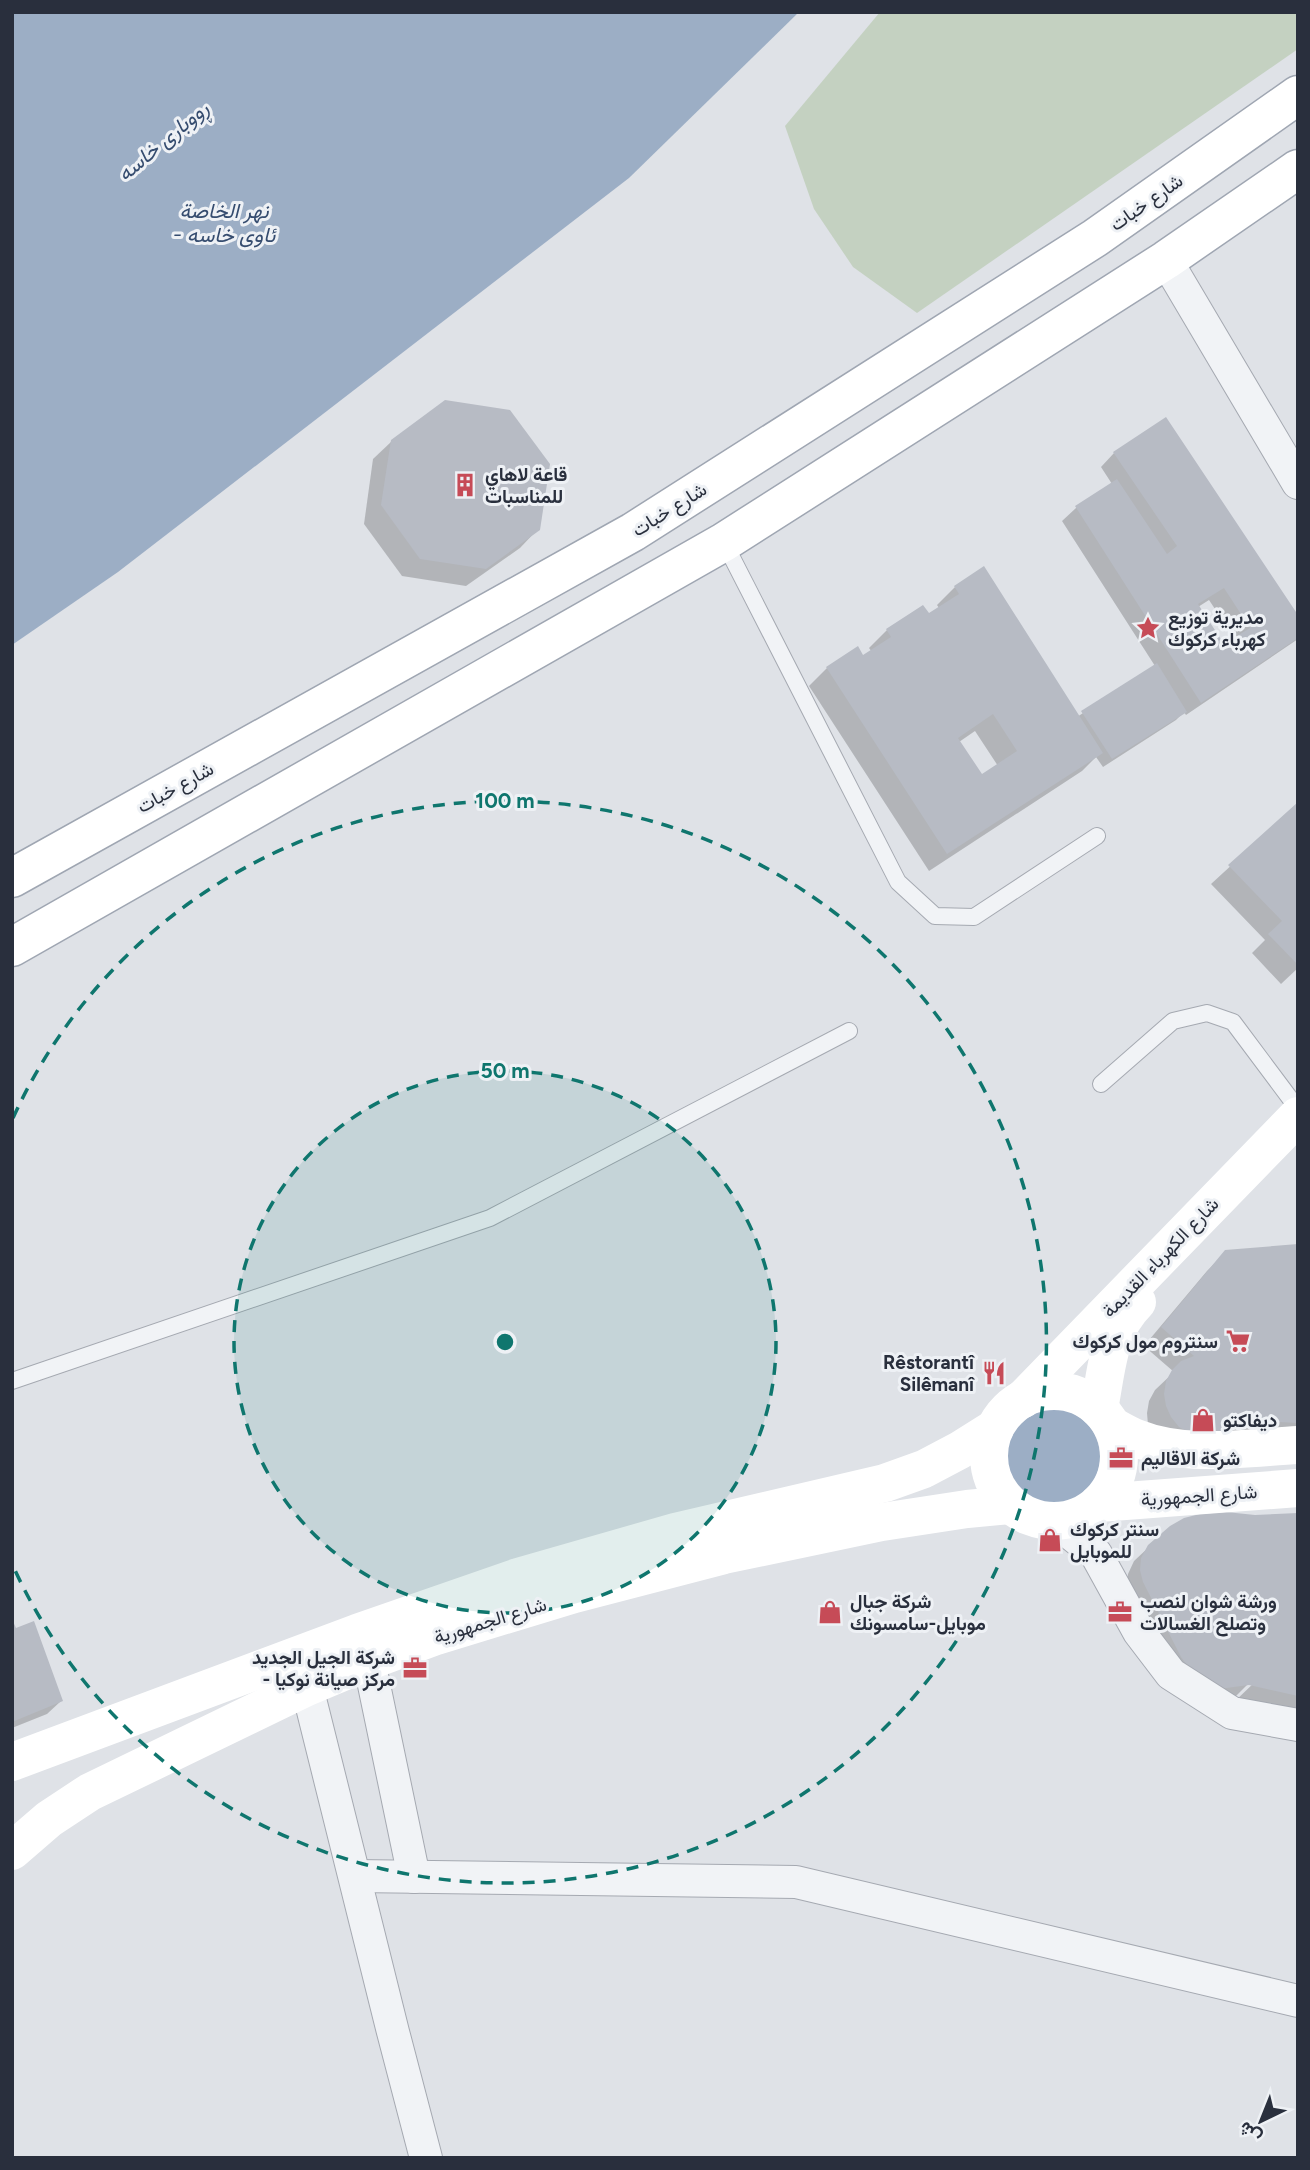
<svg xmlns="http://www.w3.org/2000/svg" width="1310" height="2170" viewBox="0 0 1310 2170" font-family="Figtree,Vazirmatn,sans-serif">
	<rect width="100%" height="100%" fill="#dfe2e7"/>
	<!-- green -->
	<polygon fill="#c4d1c1" points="880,12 1298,12 1298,49 917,313 853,267 814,209 785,126"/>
	<!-- water -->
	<g fill="#9caec5">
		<polygon points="12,12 799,12 629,178 118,572 12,645"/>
		<circle cx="1051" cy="1457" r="49"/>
	</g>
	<!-- shadow -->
	<g fill="#0003" fill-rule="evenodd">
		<polygon points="392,441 538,529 520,548 466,586 402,576 364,524 373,459"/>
		<path d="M1114,453L1298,618V639L1186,715L1184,712L1176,720L1103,767L1096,757L1082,771L929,871L809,686L827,668L863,657L872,652L869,648L887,630L928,616L939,608L937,605L955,587L1077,717L1155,666L1062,521L1076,508L1112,484L1101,467ZM1209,600L1235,639L1224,646L1198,607ZM975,731L998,766L982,776L959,742Z"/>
		<polygon points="1298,804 1298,968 1281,984 1252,953 1265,940 1211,884"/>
		<polygon points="1298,1246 1298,1440 1206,1448 1148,1425 1147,1413 1149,1401 1155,1390 1174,1372 1144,1346 1207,1271 1226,1252"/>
		<polygon points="1298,1514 1298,1718 1233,1703 1257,1680 1254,1678 1232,1700 1194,1700 1127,1584 1128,1574 1134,1561 1149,1547 1255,1517"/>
		<polygon points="12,1623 61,1701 47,1714 12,1728"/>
	</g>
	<!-- building -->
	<g fill="#b7bbc4" fill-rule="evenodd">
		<polygon points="445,400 510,410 550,464 540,530 486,569 420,559 381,505 391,440"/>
		<path d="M1166,417L1298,615V638L1201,703L1075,506L1117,479L1167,554L1177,546L1113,452ZM1224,588L1250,628L1224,644L1198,604Z"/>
		<path d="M984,566L1103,753L947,854L826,667L858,646L863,655L891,637L886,629L923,605L929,613L959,594L954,586ZM993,714L1017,751L982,774L958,738Z"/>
		<polygon points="1157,663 1187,712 1112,759 1081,711"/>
		<polygon points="1298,802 1298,965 1268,934 1282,921 1228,865"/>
		<polygon points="1298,1244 1298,1423 1237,1420 1226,1430 1215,1434 1190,1433 1179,1427 1171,1417 1166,1406 1164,1394 1166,1381 1172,1370 1181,1361 1194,1356 1161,1327 1225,1250"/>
		<polygon points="1226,1512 1255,1515 1298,1513 1298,1696 1249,1685 1219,1689 1189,1668 1181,1657 1143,1582 1140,1570 1141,1558 1148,1545 1170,1526 1184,1518 1200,1514"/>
		<polygon points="12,1619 16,1628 34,1621 63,1701 12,1722"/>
	</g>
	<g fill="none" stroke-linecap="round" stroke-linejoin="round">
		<!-- lane casing -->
		<g stroke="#a5a9b1" stroke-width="18">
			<g id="lane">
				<polyline points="724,542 898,882 935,916 974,917 1097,836"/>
				<polyline points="1101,1084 1173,1021 1207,1013 1233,1022 1298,1109"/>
				<polyline points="12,1381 490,1218 849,1031"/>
			</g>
		</g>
		<!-- street casing -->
		<g stroke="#a5a9b1" stroke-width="34">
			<g id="street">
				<polyline points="1166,260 1298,483"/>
				<polyline points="1055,1521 1096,1554 1139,1632 1171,1674 1232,1713 1298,1725"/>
				<polyline points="369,1661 414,1877"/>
				<polyline points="307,1687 393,2032 426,2158"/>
				<polyline points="355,1876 796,1882 1298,2001"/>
			</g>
		</g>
		<!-- primary casing -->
		<g stroke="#9fa6b2" stroke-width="41">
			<g id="primary">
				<polyline points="12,878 633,532 1095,238 1298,95"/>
				<polyline points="12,947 724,542 1166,260 1298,169"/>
			</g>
		</g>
		<!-- lane -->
		<use href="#lane" stroke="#f1f3f6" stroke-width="16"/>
		<!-- street -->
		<use href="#street" stroke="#f1f3f6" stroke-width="32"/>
		<!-- secondary -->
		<g stroke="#fff" stroke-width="38">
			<circle cx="1054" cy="1456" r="65"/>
			<polyline points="1023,1399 1298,1116"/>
			<path d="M1099,1409C1107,1369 1107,1332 1137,1302"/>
			<path d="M1112,1426C1120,1430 1128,1435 1136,1438C1186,1458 1245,1448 1298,1445"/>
			<polyline points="1099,1503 1298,1488"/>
			<polyline points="12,1762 357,1633 518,1577 675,1532 885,1483 924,1469 960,1450 995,1428"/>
			<polyline points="12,1851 49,1819 90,1792 307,1687 369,1661 436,1636 574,1594 724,1555 882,1522 967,1509 1010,1505"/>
		</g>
		<!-- primary -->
		<use href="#primary" stroke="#fff" stroke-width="38"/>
	</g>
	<!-- distance rings -->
	<circle cx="505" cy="1342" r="271" fill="#0f766e" fill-opacity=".12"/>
	<g fill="none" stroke="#0f766e" stroke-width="3.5" stroke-dasharray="12 9">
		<circle cx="505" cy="1342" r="271"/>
		<path d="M13 1118A541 541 0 1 1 13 1566"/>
	</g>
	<!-- icons -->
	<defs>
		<g id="building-bare" transform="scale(1.89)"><path d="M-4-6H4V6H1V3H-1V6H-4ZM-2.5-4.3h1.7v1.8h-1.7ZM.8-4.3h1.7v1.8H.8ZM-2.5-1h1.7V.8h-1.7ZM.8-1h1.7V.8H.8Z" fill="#c64b57" stroke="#eef1f5" stroke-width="2.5" paint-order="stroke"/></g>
		<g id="sight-bare" transform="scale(1.89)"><path d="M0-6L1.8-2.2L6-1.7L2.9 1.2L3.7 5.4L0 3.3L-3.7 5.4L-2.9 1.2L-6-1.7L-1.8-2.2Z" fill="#c64b57" stroke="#eef1f5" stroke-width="2.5" paint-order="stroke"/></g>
		<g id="supermarket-bare" transform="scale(1.89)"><path d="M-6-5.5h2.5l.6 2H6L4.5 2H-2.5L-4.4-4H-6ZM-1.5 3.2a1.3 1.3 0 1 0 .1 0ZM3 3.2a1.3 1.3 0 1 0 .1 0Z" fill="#c64b57" stroke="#eef1f5" stroke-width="2.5" paint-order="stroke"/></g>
		<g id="restaurant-bare" transform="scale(1.89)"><path d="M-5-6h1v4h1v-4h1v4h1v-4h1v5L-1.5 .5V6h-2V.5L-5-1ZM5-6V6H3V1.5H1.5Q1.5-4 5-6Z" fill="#c64b57" stroke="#eef1f5" stroke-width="2.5" paint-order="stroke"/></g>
		<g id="shop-bare" transform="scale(1.89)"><path d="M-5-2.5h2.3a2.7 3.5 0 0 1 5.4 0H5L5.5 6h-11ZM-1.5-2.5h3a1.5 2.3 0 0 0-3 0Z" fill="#c64b57" stroke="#eef1f5" stroke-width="2.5" paint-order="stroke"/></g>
		<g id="office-bare" transform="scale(1.89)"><path d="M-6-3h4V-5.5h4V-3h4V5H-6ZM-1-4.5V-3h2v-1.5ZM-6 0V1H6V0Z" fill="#c64b57" stroke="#eef1f5" stroke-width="2.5" paint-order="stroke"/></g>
	</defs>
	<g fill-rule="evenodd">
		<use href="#building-bare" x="465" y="485"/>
		<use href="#sight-bare" x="1148" y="628"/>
		<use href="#supermarket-bare" x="1238" y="1341"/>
		<use href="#restaurant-bare" x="994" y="1373"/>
		<use href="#shop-bare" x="1203" y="1420"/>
		<use href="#office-bare" x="1121" y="1458"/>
		<use href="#shop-bare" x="1050" y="1540"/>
		<use href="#shop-bare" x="830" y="1612"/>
		<use href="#office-bare" x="1120" y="1612"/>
		<use href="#office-bare" x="415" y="1668"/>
	</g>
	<g text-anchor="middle" stroke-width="6" stroke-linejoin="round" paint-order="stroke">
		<!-- street labels -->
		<g font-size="19" fill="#292f3d" stroke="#eef1f5">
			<text transform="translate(1146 202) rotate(-35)" y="7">شارع خبات</text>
			<text transform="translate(669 509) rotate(-32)" y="7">شارع خبات</text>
			<text transform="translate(175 787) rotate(-29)" y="7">شارع خبات</text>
			<text transform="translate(1160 1257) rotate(-46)" y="7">شارع الكهرباء القديمة</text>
			<text transform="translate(1199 1495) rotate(-4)" y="7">شارع الجمهورية</text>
			<text transform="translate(490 1620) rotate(-17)" y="7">شارع الجمهورية</text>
		</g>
		<!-- poi labels -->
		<g font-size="19" font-weight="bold" fill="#292f3d" stroke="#eef1f5" text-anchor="start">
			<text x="485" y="481">قاعة لاهاي<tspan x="485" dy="22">للمناسبات</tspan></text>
			<text x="1168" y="624">مديرية توزيع<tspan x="1168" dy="22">كهرباء كركوك</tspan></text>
			<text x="1218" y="1348" text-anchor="end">سنتروم مول كركوك</text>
			<text x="974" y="1369" text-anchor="end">Rêstorantî<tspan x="974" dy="22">Silêmanî</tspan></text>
			<text x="1223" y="1427">ديفاكتو</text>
			<text x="1141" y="1465">شركة الاقاليم</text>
			<text x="1070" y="1536">سنتر كركوك<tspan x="1070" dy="22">للموبايل</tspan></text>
			<text x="850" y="1608">شركة جبال<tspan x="850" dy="22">موبايل-سامسونك</tspan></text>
			<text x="1140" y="1608">ورشة شوان لنصب<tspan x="1140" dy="22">وتصلح الغسالات</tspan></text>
			<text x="395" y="1664" text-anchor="end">شركة الجيل الجديد<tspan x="395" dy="22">- مركز صيانة نوكيا</tspan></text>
		</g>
		<!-- water labels -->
		<g font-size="21" font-style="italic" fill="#354c6f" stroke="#eef1f5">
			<text transform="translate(163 141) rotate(-40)" y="7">ڕووباری خاسە</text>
			<text x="224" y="218">نهر الخاصة<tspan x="224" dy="24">- ئاوی خاسە</tspan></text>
		</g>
	</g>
	<circle cx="505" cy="1342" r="10" fill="#0f766e" stroke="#eef1f5" stroke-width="3.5"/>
	<g font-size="21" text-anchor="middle" font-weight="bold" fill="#0f766e" stroke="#eef1f5" stroke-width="6" stroke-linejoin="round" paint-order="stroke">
		<text x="505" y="808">100 m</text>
		<text x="505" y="1078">50 m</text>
	</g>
	<!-- border -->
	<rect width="1310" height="2170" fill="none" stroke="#292f3d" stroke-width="28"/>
	<!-- north arrow -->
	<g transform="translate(1261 2121) rotate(223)" stroke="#eef1f5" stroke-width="5" paint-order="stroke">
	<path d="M0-5L12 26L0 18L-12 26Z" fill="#292f3d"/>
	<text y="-10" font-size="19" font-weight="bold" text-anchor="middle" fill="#292f3d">ش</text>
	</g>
</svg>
